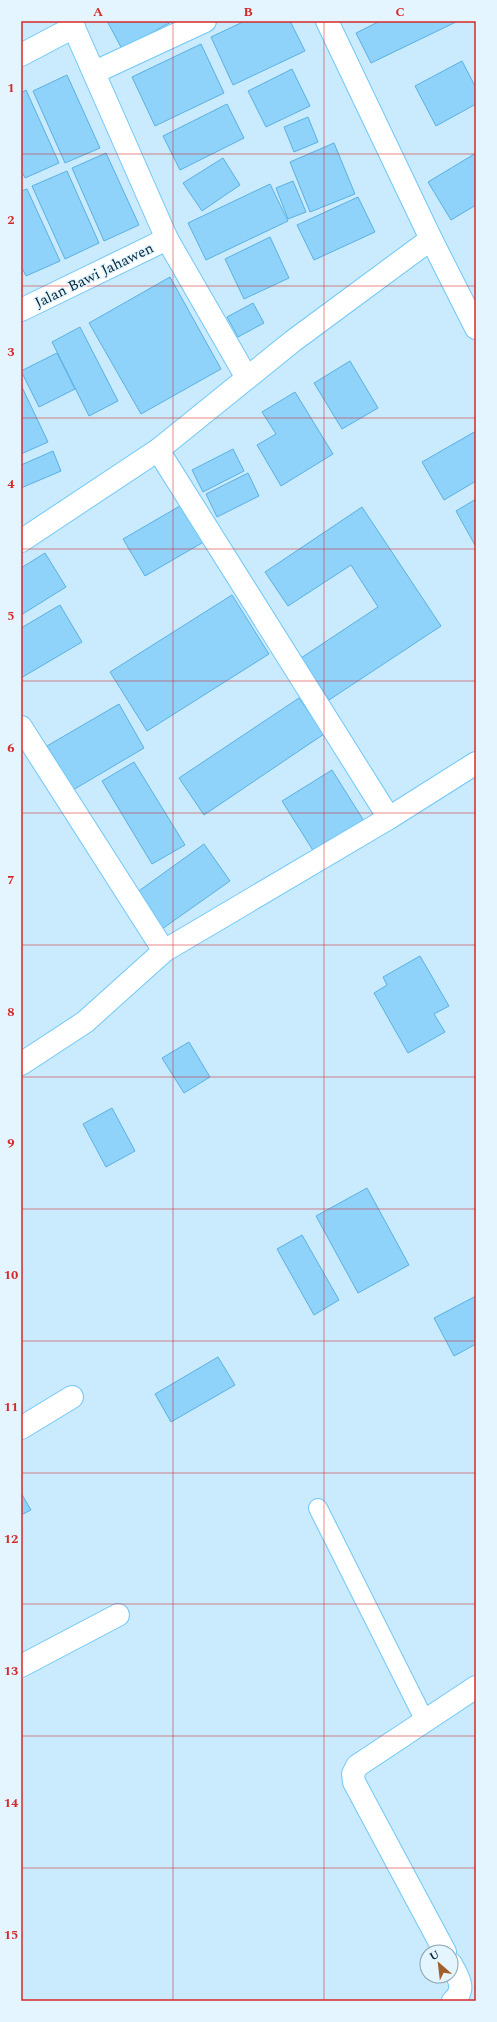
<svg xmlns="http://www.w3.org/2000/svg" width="497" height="2022" viewBox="0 0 497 2022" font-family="Spectral,serif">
	<rect width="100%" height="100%" fill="#caeafe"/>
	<!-- building -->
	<g fill="#8fd2fa" stroke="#59b1e2">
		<polygon points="107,21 173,21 122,49"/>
		<polygon points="245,21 290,21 305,51 233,85 211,37"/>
		<polygon points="380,21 455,21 456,22 371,63 356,33"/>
		<polygon points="201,44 224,93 155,126 132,77"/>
		<polygon points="462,61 476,88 476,104 436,126 415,86"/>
		<polygon points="292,69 310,106 266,127 248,91"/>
		<polygon points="67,75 100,148 65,163 33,91"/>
		<polygon points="26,90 59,163 25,178 21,170 21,93"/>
		<polygon points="227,104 244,138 180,170 163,136"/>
		<polygon points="308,117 318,142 294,152 284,127"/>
		<polygon points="334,143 355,194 310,212 290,162"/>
		<polygon points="106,153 139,225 104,241 72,168"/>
		<polygon points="476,153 476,205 451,220 428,182"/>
		<polygon points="223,158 240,185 202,211 183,183"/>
		<polygon points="67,171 99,243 65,259 32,186"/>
		<polygon points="293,181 306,212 288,219 276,188"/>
		<polygon points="270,184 288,221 206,260 188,223"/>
		<polygon points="27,189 60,261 26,276 21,266 21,191"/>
		<polygon points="358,197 375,232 314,260 297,225"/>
		<polygon points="270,237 289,278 244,299 225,259"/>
		<polygon points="170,277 221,369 141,414 89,323"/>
		<polygon points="253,303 264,323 238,337 227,317"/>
		<polygon points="80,327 118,401 89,416 52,342"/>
		<polygon points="57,353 75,389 39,407 21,371"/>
		<polygon points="350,361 378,408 342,429 314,383"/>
		<polygon points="21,385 48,442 21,454"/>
		<polygon points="295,392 333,454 281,486 257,445 276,434 262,412"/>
		<polygon points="476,431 476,481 444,500 422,462"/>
		<polygon points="233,449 244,471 203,492 192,470"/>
		<polygon points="53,451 61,471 21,488 21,465"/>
		<polygon points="248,473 259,496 217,517 206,494"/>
		<polygon points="476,499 476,547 456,511"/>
		<polygon points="185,503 207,540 145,576 123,539"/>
		<polygon points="362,507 441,626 329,700 301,658 378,607 351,565 288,606 265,572"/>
		<polygon points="45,553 66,587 21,615 21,568"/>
		<polygon points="232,595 269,654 147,731 110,672"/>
		<polygon points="60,605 82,642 21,678 21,628"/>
		<polygon points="299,698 324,734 204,815 179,778"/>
		<polygon points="119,704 144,748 73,790 47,746"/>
		<polygon points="134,762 185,845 152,864 102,781"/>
		<polygon points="332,770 364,821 314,852 282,801"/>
		<polygon points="204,844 230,881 162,929 136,893"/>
		<polygon points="420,956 449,1006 434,1014 445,1032 408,1053 374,993 387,985 383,977"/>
		<polygon points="189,1042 210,1077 184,1093 162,1058"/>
		<polygon points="112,1108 135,1151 106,1167 83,1124"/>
		<polygon points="367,1188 409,1265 358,1293 316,1216"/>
		<polygon points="302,1235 339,1300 314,1315 277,1249"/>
		<polygon points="476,1296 476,1344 454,1356 434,1318"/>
		<polygon points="218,1357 235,1385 171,1422 155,1394"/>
		<polygon points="21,1493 31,1510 21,1515"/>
	</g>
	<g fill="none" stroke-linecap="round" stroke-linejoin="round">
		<!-- lane casing -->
		<g stroke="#70c8f9" stroke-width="20">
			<polyline id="lane" points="318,1508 425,1721"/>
		</g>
		<!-- street casing -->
		<g stroke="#70c8f9" stroke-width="24">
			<g id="street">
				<polyline points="71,21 167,239 247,378"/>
				<polyline points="327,21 431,239 476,328"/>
				<polyline points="21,55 74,27"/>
				<polyline points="95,72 205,21"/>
				<polyline points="21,310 167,239"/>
				<polyline points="158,450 389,818"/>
				<polyline points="21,541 158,450 293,341 431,239"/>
				<polyline points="21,727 164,951"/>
				<polyline points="21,1064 85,1022 164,951 389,818 476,763"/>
				<polyline points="21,1428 72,1397"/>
				<polyline points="21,1666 118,1615"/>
				<polyline points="445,1952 354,1782 353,1774 357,1766 476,1687"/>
				<path d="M451,1964C458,1977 467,1989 453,2001"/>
			</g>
		</g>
		<!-- lane -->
		<use href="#lane" stroke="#fff" stroke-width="18"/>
		<!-- street -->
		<use href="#street" stroke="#fff" stroke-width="22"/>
	</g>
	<!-- grid -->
	<path fill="none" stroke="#d62828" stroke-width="1" stroke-opacity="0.55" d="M173,21V2001M324,21V2001M21,154H476M21,286H476M21,418H476M21,549H476M21,681H476M21,813H476M21,945H476M21,1077H476M21,1209H476M21,1341H476M21,1473H476M21,1604H476M21,1736H476M21,1868H476"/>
	<g text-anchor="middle" stroke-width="3" stroke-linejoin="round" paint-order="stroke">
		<!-- street labels -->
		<g font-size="15" fill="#00273a" stroke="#e5f5ff">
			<text transform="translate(94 275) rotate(-26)" y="5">Jalan Bawi Jahawen</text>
		</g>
	</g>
	<!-- border -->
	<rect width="497" height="2022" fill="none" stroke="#e5f5ff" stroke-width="44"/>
	<!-- north arrow -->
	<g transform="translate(439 1964) rotate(332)"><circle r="19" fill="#e5f5ff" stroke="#89a3b0"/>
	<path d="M0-3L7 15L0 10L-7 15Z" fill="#a15f2c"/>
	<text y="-6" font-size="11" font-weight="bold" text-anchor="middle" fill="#00273a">U</text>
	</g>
	<rect x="22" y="22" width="453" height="1978" fill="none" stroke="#d62828" stroke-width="1.5"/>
	<g font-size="13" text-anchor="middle" font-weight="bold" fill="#d62828">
		<text x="98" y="16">A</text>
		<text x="248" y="16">B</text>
		<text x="400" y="16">C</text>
		<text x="11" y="92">1</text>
		<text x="11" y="224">2</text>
		<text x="11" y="356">3</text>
		<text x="11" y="488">4</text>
		<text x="11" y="620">5</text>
		<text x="11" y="752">6</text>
		<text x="11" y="884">7</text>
		<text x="11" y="1016">8</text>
		<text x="11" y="1147">9</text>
		<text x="11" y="1279">10</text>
		<text x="11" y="1411">11</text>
		<text x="11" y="1543">12</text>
		<text x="11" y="1675">13</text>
		<text x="11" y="1807">14</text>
		<text x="11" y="1939">15</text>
	</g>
</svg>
